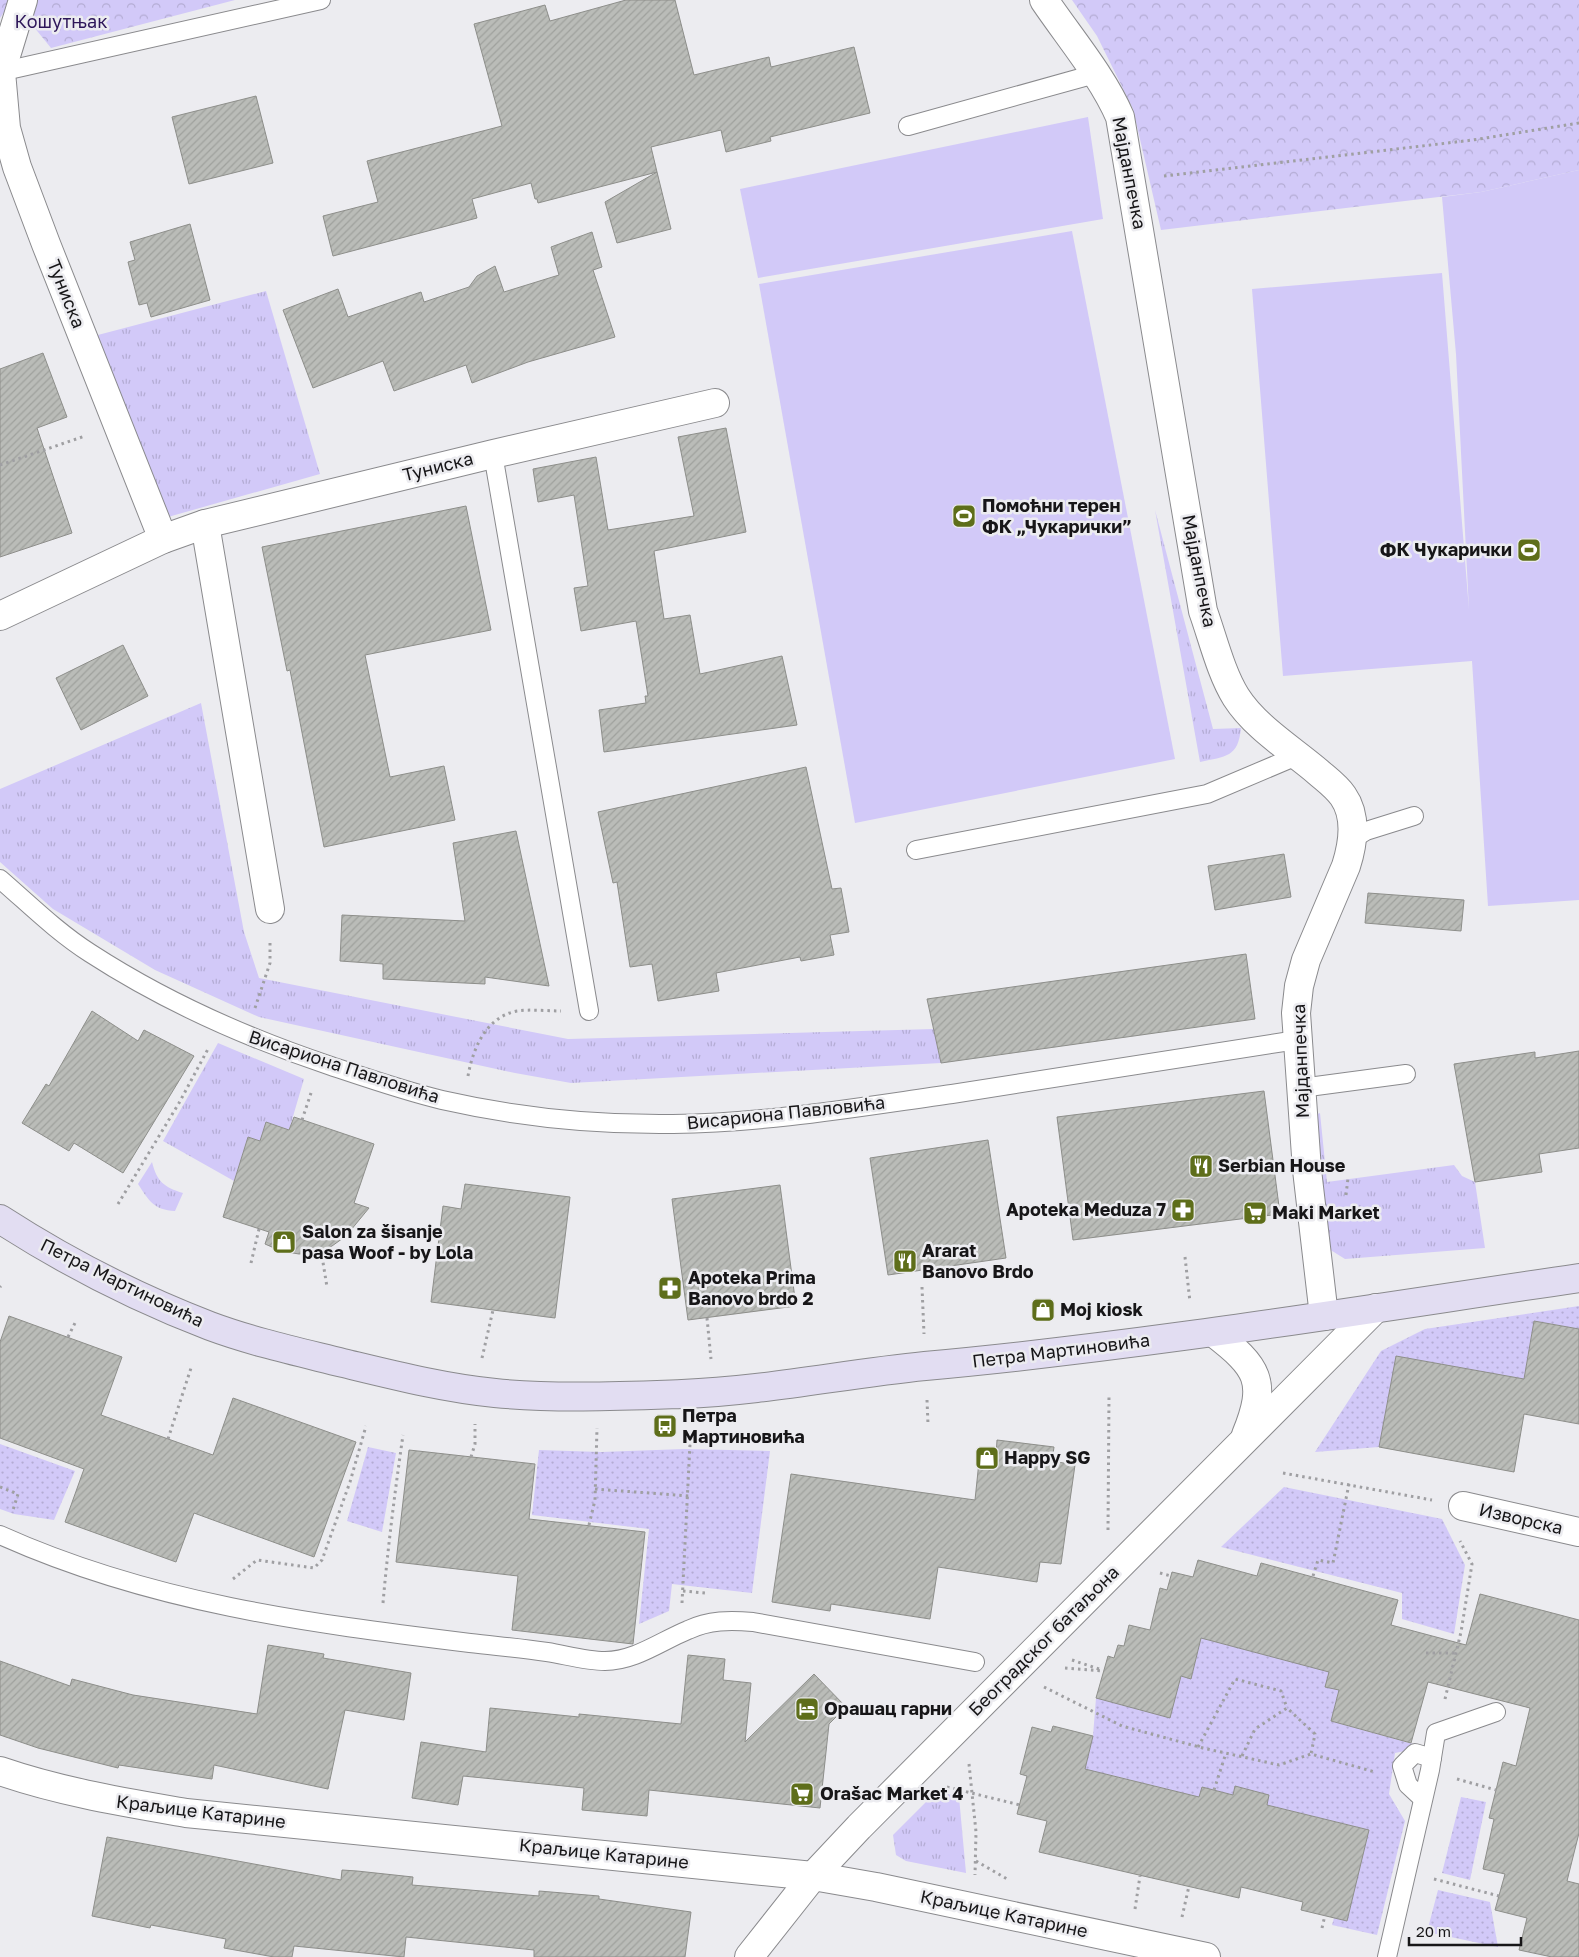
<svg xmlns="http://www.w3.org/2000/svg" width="1579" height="1957" viewBox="0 0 1579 1957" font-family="'Golos Text',sans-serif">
	<defs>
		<pattern id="grass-tufts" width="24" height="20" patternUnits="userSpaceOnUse" patternTransform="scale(1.25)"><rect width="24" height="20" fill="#d2c9f8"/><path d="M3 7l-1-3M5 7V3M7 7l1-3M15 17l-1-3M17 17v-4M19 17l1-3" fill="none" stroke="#b4acd4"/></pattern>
		<pattern id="forest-crowns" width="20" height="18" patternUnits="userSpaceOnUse" patternTransform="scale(1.25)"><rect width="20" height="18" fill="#d2c9f8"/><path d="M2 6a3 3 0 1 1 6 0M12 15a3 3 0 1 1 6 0" fill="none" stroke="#b4acd4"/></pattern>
		<pattern id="park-dots" width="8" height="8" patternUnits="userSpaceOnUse" patternTransform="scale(1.25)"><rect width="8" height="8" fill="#d2c9f8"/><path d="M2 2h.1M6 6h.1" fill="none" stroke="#b4acd4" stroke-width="1.8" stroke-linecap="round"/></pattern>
		<pattern id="building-hatch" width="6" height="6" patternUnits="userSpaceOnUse" patternTransform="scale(1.25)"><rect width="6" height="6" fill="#babcb8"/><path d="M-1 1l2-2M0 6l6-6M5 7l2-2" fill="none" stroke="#9fa19d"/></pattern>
	</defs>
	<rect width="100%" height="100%" fill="#ececf0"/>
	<!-- grass -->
	<g fill="url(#grass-tufts)">
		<polygon points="266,291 320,474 168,517 94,336"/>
		<path d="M1155,510L1213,729L1241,728C1238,758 1226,756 1200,762Z"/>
		<polygon points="201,703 244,932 259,978 568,1039 934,1029 941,1063 571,1083 515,1073 259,1017 155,970 53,909 0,862 0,789"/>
		<polygon points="218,1043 304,1079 289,1130 266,1122 260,1141 248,1137 234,1181 163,1141"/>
		<polygon points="1320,1113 1327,1182 1454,1165 1462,1176 1475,1182 1485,1248 1345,1259 1321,1244 1312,1116"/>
		<path d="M152,1162C157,1182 164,1187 183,1193L175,1211C154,1210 149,1201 138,1184Z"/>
		<polygon points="937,1791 959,1797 966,1873 906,1861 896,1855 893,1835"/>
	</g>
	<!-- forest -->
	<g fill="url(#forest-crowns)">
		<polygon points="0,0 235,0 51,48 12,0 0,18"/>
		<polygon points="1072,0 1579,0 1579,170 1481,192 1161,230 1133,109 1097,36"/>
	</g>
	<!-- park -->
	<g fill="url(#park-dots)">
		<polygon points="1579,1306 1579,1329 1534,1321 1524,1379 1396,1356 1379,1447 1315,1452 1381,1351 1425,1329"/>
		<polygon points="0,1444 75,1471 54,1520 14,1514 0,1509"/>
		<polygon points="368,1447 396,1453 382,1532 347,1521"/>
		<polygon points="684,1449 770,1451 752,1593 672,1584 669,1611 639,1624 649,1529 532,1515 539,1450 601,1452"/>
		<polygon points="1284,1487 1442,1519 1465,1565 1454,1634 1402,1619 1402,1593 1221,1547"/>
		<polygon points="1203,1630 1337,1641 1326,1687 1339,1690 1331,1721 1424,1747 1395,1753 1389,1794 1405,1821 1377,1935 1332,1925 1334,1918 1347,1921 1369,1830 1267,1805 1269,1795 1235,1786 1233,1795 1202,1787 1199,1797 1111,1775 1080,1789 1093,1736 1096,1698 1170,1717 1181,1676 1191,1679"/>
		<polygon points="1461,1797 1486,1802 1470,1880 1442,1873"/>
		<polygon points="1438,1890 1490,1902 1498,1947 1427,1932"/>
	</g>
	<!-- garden -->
	<g fill="#d2c9f8">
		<polygon points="1088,117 1103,219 758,278 740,189"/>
		<polygon points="1579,170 1579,900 1488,906 1472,661 1283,676 1252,289 1442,273 1469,610 1456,354 1442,197 1481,192"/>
		<polygon points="1072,231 1175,759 855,823 759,284"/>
	</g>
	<!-- building -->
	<g fill="url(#building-hatch)" stroke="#8d8e8a">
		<polygon points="626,0 675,0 694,75 769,57 771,67 854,47 870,113 770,137 771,141 726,152 721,130 651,147 657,172 538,203 537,199 535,199 531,183 472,199 477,218 333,256 323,216 378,202 367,161 502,126 474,24 545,5 550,21"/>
		<polygon points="256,96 273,163 189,184 172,117"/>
		<polygon points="657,172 671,229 617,243 605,202"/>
		<polygon points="190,224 210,300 151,317 147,303 139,305 128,262 135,260 130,242"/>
		<polygon points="592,232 602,267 593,270 615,337 528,362 472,383 466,365 394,391 383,361 313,388 283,310 338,289 348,317 421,292 424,302 469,287 477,276 495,266 504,292 559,275 551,247"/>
		<polygon points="43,353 67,417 37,428 72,533 0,557 0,369"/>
		<polygon points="726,428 746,532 654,551 664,619 690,615 700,674 782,656 797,725 604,752 599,710 646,703 645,696 648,696 636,621 581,631 574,588 588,586 574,495 538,502 533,469 596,457 608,530 694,516 678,437"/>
		<polygon points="466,506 491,630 365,655 390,777 444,766 455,820 324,847 290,670 287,671 262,547"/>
		<polygon points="123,645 148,696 81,730 56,678"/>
		<polygon points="806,767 832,889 841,888 849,932 830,935 834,955 801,961 800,957 716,973 719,991 658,1001 652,964 630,967 617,882 613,883 598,812"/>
		<polygon points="516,831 549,986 485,977 485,984 383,979 383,964 340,961 342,915 465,921 453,843"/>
		<polygon points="1284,854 1291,897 1215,910 1208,866"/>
		<polygon points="1368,893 1464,900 1461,931 1365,923"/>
		<polygon points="1246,954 1255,1019 941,1063 927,999"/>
		<polygon points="92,1011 138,1041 144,1030 194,1056 123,1173 74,1143 69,1151 22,1123 46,1084 49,1086"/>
		<polygon points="1579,1051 1579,1148 1539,1154 1542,1172 1475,1182 1454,1064 1535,1052 1535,1058"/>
		<polygon points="1264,1091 1280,1214 1073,1240 1057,1117"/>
		<polygon points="294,1117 374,1144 354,1203 369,1208 346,1236 332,1246 316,1252 299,1254 281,1251 265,1244 269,1232 223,1217 248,1137 260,1141 266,1122 289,1130"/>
		<polygon points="988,1140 1006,1258 888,1275 870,1158"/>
		<polygon points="465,1184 570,1197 555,1318 431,1302 443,1206 461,1209"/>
		<polygon points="780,1185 796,1306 688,1320 672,1199"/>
		<polygon points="9,1316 122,1357 101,1415 213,1455 233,1398 356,1442 314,1557 194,1513 176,1562 65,1522 84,1469 0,1438 0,1342"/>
		<polygon points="1534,1321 1579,1329 1579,1424 1524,1414 1514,1472 1379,1447 1396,1356 1524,1379"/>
		<polygon points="997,1440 1054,1447 1052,1461 1075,1465 1061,1564 1040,1562 1037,1582 938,1567 930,1619 831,1604 830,1611 772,1602 791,1474 975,1500 980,1452 996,1456"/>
		<polygon points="409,1450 535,1464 529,1519 645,1532 633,1644 512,1630 518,1576 396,1562"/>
		<polygon points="1198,1560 1257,1576 1261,1563 1398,1600 1391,1625 1466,1645 1480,1594 1579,1620 1579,1833 1567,1881 1579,1884 1579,1957 1552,1957 1519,1950 1527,1918 1495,1910 1505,1874 1483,1869 1494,1819 1489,1818 1503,1762 1516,1766 1530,1708 1428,1682 1411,1743 1331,1721 1339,1690 1325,1687 1329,1672 1201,1638 1191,1679 1181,1676 1170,1718 1096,1698 1108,1656 1114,1658 1118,1645 1124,1646 1129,1625 1150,1630 1160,1588 1167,1590 1172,1572 1193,1577"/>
		<polygon points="268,1645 324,1654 323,1658 411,1673 404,1720 345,1710 328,1789 214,1765 212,1779 119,1765 118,1768 38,1748 0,1735 0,1661 70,1686 72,1679 133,1695 257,1714"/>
		<polygon points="688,1655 725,1659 723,1680 751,1683 745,1742 814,1674 846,1707 829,1724 820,1808 649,1790 647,1816 582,1810 584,1788 463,1776 458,1805 412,1798 421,1742 486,1752 490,1708 579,1717 579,1714 681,1724"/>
		<polygon points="1053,1726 1093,1736 1085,1769 1199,1797 1202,1787 1233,1795 1235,1786 1269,1795 1267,1805 1369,1830 1347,1921 1301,1910 1303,1902 1241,1887 1239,1898 1039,1852 1047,1821 1017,1814 1027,1776 1020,1774 1032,1727 1051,1732"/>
		<polygon points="107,1837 341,1880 342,1870 357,1871 413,1877 412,1885 539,1896 539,1891 599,1896 599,1899 691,1912 685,1957 534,1957 534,1950 406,1937 404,1957 294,1946 292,1957 274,1957 224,1948 226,1939 151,1925 150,1928 92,1916"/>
	</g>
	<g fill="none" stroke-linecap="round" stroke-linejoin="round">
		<!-- lane casing -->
		<g stroke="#8a8a8d" stroke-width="20">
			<g id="lane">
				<polyline points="0,72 321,0"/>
				<polyline points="908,126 1095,74"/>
				<polyline points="493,454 589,1011"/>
				<polyline points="1351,840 1366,831 1414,816"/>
				<polyline points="916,850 1207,794 1299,755"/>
				<path d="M0,879C29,904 57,932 90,953C164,1001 247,1038 331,1066C367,1078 404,1091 442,1100C517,1117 596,1125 673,1124C767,1123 859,1107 952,1094C1067,1076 1182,1058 1297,1040"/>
				<polyline points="1301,1088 1406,1074"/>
				<path d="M0,1535C151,1603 307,1623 470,1643C495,1646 521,1648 547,1652C566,1655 586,1661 605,1661C635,1661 661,1641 688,1630C709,1620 730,1620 753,1622L975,1662"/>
				<polyline points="1422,1798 1408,1785 1402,1766 1415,1753 1432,1758"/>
				<polyline points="1387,1957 1430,1770 1436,1733 1496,1712"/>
			</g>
		</g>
		<!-- street casing -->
		<g stroke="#8a8a8d" stroke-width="30">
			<g id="street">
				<polyline points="23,0 1,72 6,128 17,167 46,244 163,539"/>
				<path d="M1044,0C1069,37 1103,77 1120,117L1203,611C1213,639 1221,673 1236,697C1255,727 1291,749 1318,772C1326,779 1336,786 1343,796C1357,816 1353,844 1346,866L1306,960L1299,986L1296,1013L1307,1170L1324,1316"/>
				<polyline points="205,524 270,909"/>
				<polyline points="0,616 163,539 205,524 493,454 715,403"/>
				<path d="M1214,1333C1258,1367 1268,1381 1246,1435"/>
				<polyline points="1463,1506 1579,1532"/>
				<path d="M0,1771C61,1792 123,1802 186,1813L813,1876L876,1887L1206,1957"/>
				<polyline points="749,1957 813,1876 859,1827 1376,1308"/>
			</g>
		</g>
		<!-- secondary casing -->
		<g stroke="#8a8a8d" stroke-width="30">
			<path id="secondary" d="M0,1219C65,1261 137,1298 210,1326C253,1342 299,1352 343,1363C393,1375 444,1388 495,1393C553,1399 624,1396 682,1394C764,1391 844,1374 925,1366C1144,1346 1361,1310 1579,1278"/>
		</g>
		<!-- path -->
		<g stroke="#9f9fa2" stroke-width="3" stroke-dasharray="2.5 4" stroke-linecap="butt">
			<polyline points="1164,176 1473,140 1579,123"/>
			<polyline points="0,465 85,436"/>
			<polyline points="255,1008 270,963 270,942"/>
			<path d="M468,1076C473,1048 486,1017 517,1011C531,1009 547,1011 561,1011"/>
			<polyline points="302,1120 312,1090"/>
			<polyline points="1346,1195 1348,1178"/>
			<polyline points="118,1204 179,1103 208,1049"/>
			<polyline points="321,1250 327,1287"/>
			<polyline points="1185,1257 1190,1302"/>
			<polyline points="251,1263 259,1229"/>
			<polyline points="0,1287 1,1286"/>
			<polyline points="922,1287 924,1334"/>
			<polyline points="707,1318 711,1359"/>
			<polyline points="68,1337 75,1323"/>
			<polyline points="482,1358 493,1310"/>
			<polyline points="927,1400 928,1424"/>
			<polyline points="168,1439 191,1368"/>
			<polyline points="471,1457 475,1444 475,1424"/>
			<polyline points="1283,1473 1432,1500"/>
			<polyline points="0,1487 18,1494 13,1510"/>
			<polyline points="595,1489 689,1496"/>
			<polyline points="589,1525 595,1500 597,1428"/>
			<polyline points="1108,1530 1109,1396"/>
			<polyline points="1160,1573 1171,1576"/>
			<polyline points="1313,1576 1318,1560 1333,1563 1349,1484"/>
			<polyline points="233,1579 257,1560 314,1568 322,1560 350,1482 366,1426"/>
			<polyline points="683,1591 705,1593"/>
			<path d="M383,1603C388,1546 395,1491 403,1435"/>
			<polyline points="682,1603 690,1444"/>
			<polyline points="1426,1653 1456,1653"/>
			<polyline points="1072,1660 1099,1669"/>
			<polyline points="1065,1668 1104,1671"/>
			<polyline points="1044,1687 1122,1726 1203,1748 1279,1765 1311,1754"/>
			<polyline points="1445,1699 1461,1632 1472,1564 1460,1541"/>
			<polyline points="1198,1747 1235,1679 1281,1691 1287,1708"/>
			<polyline points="1242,1756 1255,1729 1287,1708 1315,1734 1311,1754 1375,1772"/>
			<polyline points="969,1764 976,1832 975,1875"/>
			<polyline points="1457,1779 1496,1790"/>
			<polyline points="947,1787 1020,1805"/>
			<polyline points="1214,1790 1226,1753"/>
			<polyline points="976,1861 1007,1879"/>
			<polyline points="1434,1879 1499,1896"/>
			<polyline points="1135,1909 1140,1876"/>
			<polyline points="1182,1917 1189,1886"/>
			<polyline points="1322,1928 1325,1915"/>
		</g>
		<!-- lane -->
		<use href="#lane" stroke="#fff" stroke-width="18"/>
		<!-- street -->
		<use href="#street" stroke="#fff" stroke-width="28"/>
		<!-- secondary -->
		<use href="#secondary" stroke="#e2ddf2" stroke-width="28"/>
	</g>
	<!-- icons -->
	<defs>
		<g id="stadium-square" transform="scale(1.25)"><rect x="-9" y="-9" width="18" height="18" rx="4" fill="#5e6e1a" stroke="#ececf0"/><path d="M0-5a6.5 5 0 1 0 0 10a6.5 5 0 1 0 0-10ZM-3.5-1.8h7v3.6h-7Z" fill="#fff"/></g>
		<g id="restaurant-square" transform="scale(1.25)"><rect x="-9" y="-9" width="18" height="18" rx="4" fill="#5e6e1a" stroke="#ececf0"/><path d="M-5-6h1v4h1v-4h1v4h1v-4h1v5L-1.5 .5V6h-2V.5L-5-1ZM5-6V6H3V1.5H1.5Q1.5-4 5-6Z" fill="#fff"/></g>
		<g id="pharmacy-square" transform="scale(1.25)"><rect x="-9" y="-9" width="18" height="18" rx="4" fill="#5e6e1a" stroke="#ececf0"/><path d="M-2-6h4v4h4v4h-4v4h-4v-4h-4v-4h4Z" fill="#fff"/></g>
		<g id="supermarket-square" transform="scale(1.25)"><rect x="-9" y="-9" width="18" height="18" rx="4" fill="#5e6e1a" stroke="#ececf0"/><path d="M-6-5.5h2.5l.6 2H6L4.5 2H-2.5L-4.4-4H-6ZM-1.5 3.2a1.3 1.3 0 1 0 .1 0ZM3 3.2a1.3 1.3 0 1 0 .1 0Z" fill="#fff"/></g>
		<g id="shop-square" transform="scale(1.25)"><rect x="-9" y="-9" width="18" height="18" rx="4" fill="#5e6e1a" stroke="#ececf0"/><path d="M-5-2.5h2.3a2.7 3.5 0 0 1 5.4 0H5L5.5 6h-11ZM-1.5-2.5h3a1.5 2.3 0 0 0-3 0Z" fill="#fff"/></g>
		<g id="bus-square" transform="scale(1.25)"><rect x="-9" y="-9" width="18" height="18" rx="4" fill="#5e6e1a" stroke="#ececf0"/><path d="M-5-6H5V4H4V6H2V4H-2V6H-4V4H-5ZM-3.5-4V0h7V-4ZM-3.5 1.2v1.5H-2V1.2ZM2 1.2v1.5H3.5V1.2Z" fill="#fff"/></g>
		<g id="hotel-square" transform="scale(1.25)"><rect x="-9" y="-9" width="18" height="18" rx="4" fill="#5e6e1a" stroke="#ececf0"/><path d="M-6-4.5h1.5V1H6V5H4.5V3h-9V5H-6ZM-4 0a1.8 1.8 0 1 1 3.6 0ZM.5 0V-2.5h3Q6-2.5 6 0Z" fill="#fff"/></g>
	</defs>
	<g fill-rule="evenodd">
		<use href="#stadium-square" x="964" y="516"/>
		<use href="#stadium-square" x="1529" y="550"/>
		<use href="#restaurant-square" x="1201" y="1166"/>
		<use href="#pharmacy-square" x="1183" y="1210"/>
		<use href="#supermarket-square" x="1255" y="1213"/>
		<use href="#shop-square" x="284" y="1242"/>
		<use href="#restaurant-square" x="905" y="1261"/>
		<use href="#pharmacy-square" x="670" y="1288"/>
		<use href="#shop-square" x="1043" y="1310"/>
		<use href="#bus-square" x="665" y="1426"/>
		<use href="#shop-square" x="987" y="1458"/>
		<use href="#hotel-square" x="807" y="1709"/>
		<use href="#supermarket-square" x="802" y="1794"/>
	</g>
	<g text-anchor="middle" stroke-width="5" stroke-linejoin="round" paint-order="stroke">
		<!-- park labels -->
		<g font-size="18" fill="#2e175a" stroke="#ececf0">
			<text x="61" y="28">Кошутњак</text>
		</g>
		<!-- street labels -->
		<g font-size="18" fill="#171618" stroke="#ececf0">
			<text transform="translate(1129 173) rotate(79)" y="6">Мајданпечка</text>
			<text transform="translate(66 294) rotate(68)" y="6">Туниска</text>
			<text transform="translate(438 467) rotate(-14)" y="6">Туниска</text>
			<text transform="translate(1199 571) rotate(79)" y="6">Мајданпечка</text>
			<text transform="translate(1301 1061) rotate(-92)" y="6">Мајданпечка</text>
			<text transform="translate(344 1067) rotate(18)" y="6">Висариона Павловића</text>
			<text transform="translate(786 1113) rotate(-6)" y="6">Висариона Павловића</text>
			<text transform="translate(122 1283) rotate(26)" y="6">Петра Мартиновића</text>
			<text transform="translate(1061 1351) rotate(-7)" y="6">Петра Мартиновића</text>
			<text transform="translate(1521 1519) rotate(13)" y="6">Изворска</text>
			<text transform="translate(1044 1641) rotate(-45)" y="6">Београдског батаљона</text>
			<text transform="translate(201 1812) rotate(7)" y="6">Краљице Катарине</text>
			<text transform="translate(604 1854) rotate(6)" y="6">Краљице Катарине</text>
			<text transform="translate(1004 1914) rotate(12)" y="6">Краљице Катарине</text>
		</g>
		<!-- poi labels -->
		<g font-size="18" font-weight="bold" fill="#171618" stroke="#ececf0" text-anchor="start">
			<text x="982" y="512">Помоћни терен<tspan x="982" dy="21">ФК „Чукарички”</tspan></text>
			<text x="1512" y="556" text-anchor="end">ФК Чукарички</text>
			<text x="1218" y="1172">Serbian House</text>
			<text x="1166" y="1216" text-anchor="end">Apoteka Meduza 7</text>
			<text x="1272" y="1219">Maki Market</text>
			<text x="302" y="1238">Salon za šisanje<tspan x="302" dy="21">pasa Woof - by Lola</tspan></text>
			<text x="922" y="1257">Ararat<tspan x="922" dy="21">Banovo Brdo</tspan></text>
			<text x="688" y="1284">Apoteka Prima<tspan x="688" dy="21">Banovo brdo 2</tspan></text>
			<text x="1060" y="1316">Moj kiosk</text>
			<text x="682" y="1422">Петра<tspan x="682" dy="21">Мартиновића</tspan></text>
			<text x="1004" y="1464">Happy SG</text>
			<text x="824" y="1715">Орашац гарни</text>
			<text x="820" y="1800">Orašac Market 4</text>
		</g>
	</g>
	<!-- scale -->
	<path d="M1409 1937v8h112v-8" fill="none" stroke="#171618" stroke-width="2.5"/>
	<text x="1416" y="1937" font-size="15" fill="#171618" stroke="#ececf0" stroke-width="4" paint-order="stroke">20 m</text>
</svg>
